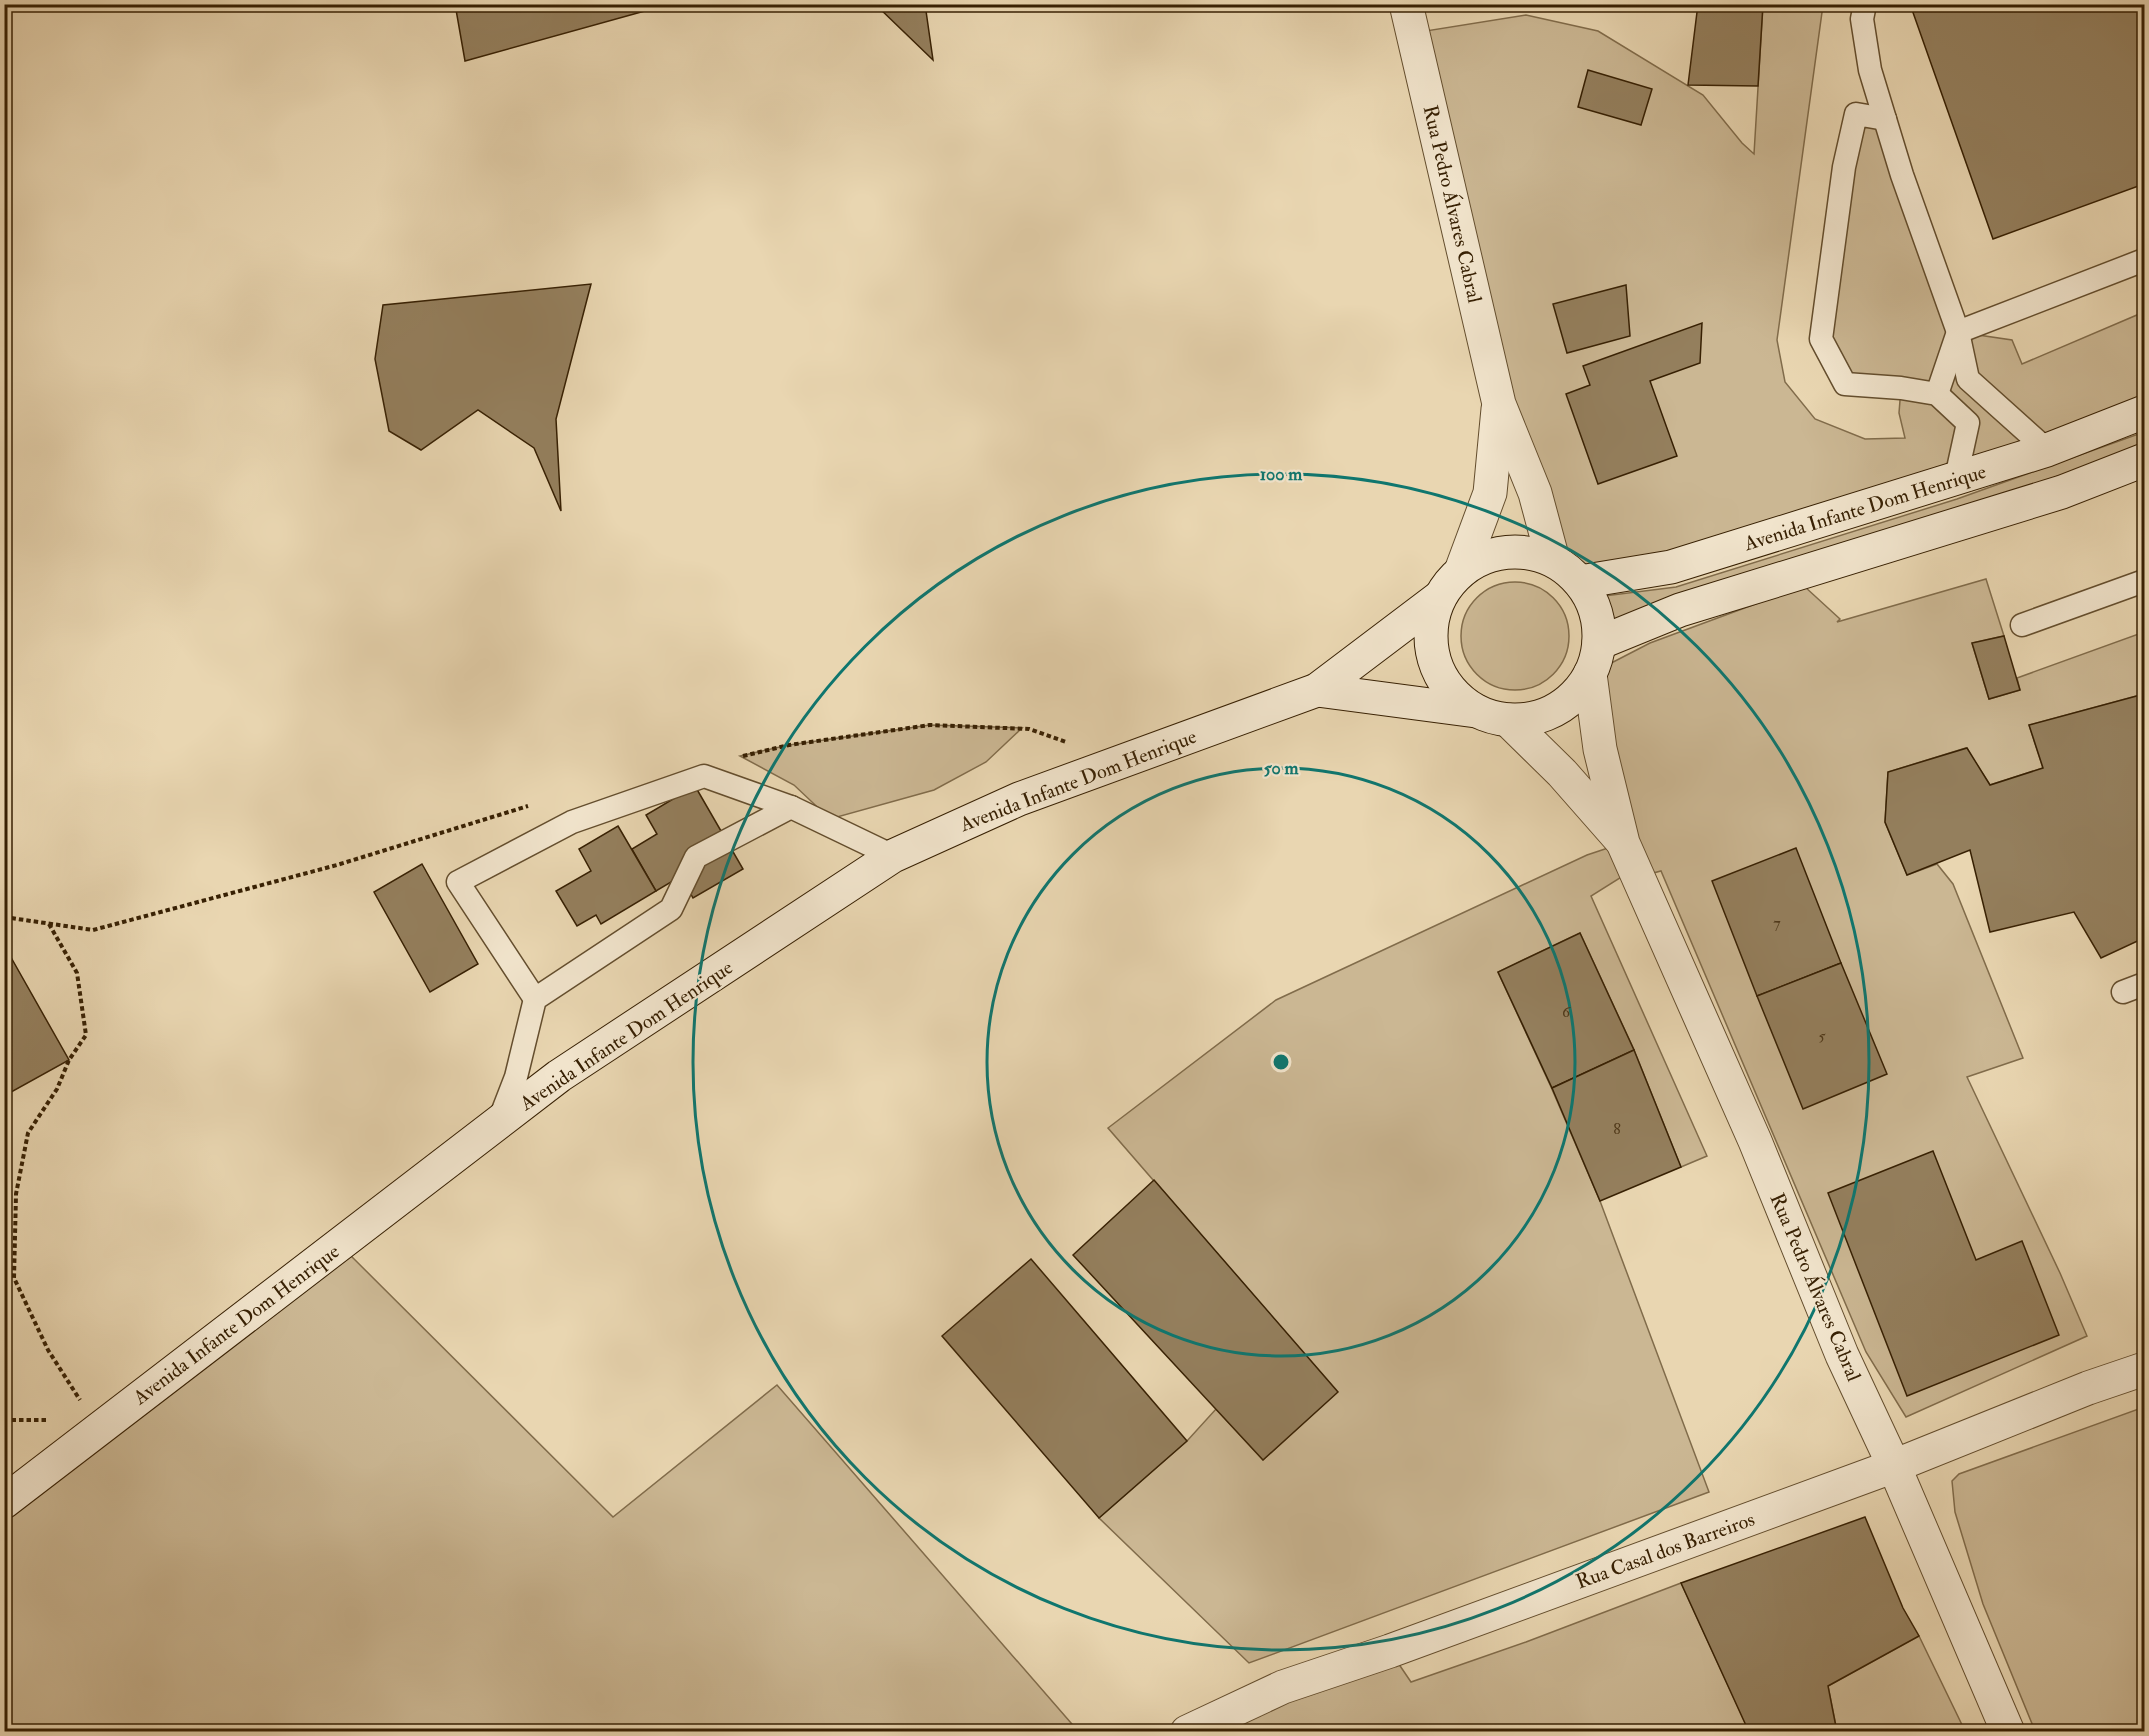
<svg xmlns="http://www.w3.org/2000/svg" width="2149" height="1736" viewBox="0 0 2149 1736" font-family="'IM FELL Double Pica',serif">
	<rect width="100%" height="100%" fill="#e9d6b1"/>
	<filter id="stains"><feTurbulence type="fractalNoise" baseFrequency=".00333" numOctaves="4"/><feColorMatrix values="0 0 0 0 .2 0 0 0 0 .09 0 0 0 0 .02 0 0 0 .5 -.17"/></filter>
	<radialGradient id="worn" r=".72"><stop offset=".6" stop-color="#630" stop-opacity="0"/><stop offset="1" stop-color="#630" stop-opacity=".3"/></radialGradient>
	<!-- green -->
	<g fill="#cbb793" stroke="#816c4b" stroke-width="1.5">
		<polygon points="1763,5 1823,5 1777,340 1785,382 1815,419 1865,439 1905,438 1899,413 1901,388 1845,384 1821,339 1856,114 1885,119 1958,332 2012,340 2022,364 2144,312 2144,411 1580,582 1568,570 1553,560 1413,33 1526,15 1598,31 1703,95 1742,143 1754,154"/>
		<path d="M2144,432V447L1606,631C1607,617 1605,609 1596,597L1676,587L1957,499Z"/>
		<polygon points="1986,579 2004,636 1972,643 1989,699 2020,690 2017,678 2144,632 2144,694 2029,725 2043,768 1990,785 1966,748 1888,772 1885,822 1907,875 1937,864 1953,884 2023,1058 1967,1077 2060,1273 2087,1336 1906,1417 1866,1352 1661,871 1638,877 1634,869 1591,896 1707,1156 1681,1167 1634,1050 1580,933 1498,972 1551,1087 1600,1201 1709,1492 1249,1663 1099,1518 1187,1441 1216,1409 1263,1460 1337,1392 1108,1128 1276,1000 1587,855 1623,843 1590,674 1650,643 1804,586 1840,619 1837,622"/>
		<circle cx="1515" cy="636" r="54"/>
		<polygon points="930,725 1022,728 986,762 934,790 830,819 794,785 740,756 789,745"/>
		<polygon points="340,1245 613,1517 777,1385 1078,1731 5,1732 5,1502"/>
		<polygon points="2144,1407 2144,1731 2035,1731 1983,1604 1955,1512 1952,1481 1959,1474"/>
		<polygon points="1681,1583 1749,1731 1187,1732 1390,1651 1411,1682 1526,1642"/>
		<polygon points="1919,1636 1965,1731 1837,1731 1828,1686"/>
	</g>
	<!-- building -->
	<g fill="#947f5d" stroke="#372003" stroke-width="1.5">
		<polygon points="455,4 670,4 465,61"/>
		<polygon points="875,4 925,4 933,60"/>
		<polygon points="1698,4 1763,4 1758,86 1688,85"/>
		<polygon points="1910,4 2144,4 2144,184 1993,239"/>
		<polygon points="1588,70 1652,89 1641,125 1578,107"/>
		<polygon points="591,284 556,419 561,511 534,448 478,410 421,450 389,431 375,359 383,305"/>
		<polygon points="1626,285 1630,336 1567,353 1553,304"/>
		<polygon points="1702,323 1700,363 1650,381 1677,456 1598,484 1566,394 1590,385 1583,366"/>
		<polygon points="2004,636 2020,690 1989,699 1972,643"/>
		<polygon points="2144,694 2144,938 2101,958 2074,912 1990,932 1970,850 1907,875 1885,822 1888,772 1967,748 1990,785 2043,768 2029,725"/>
		<polygon points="695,786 743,869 693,898 681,876 656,891 632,849 657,834 646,815"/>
		<polygon points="618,826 656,891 601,924 596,915 577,926 556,891 591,871 579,849"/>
		<polygon points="1796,848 1841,963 1757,996 1712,881"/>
		<polygon points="422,864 478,964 430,992 374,892"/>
		<polygon points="1580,933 1634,1050 1552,1088 1498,972"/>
		<polygon points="4,945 69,1060 4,1096"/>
		<polygon points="1841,963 1887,1074 1803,1109 1757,996"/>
		<polygon points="1634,1050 1681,1167 1600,1201 1552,1088"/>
		<polygon points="1933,1151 1976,1260 2022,1241 2059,1335 1907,1396 1828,1193"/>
		<polygon points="1154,1180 1338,1392 1263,1460 1073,1255"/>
		<polygon points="1031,1259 1187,1441 1099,1518 942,1336"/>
		<polygon points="1865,1517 1903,1608 1919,1636 1828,1686 1837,1732 1749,1732 1681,1583"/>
	</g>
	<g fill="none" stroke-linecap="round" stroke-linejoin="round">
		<!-- service casing -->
		<g stroke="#644e2e" stroke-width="25">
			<g id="service">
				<polyline points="1865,4 1862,19 1870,70 1902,175 1958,332 1968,379 2047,450"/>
				<polyline points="1885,119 1856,114 1844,167 1821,339 1845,384 1901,388 1937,394 1968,423 1956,478"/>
				<polyline points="1937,394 1958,332 2144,260"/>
				<polyline points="2022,625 2144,581"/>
				<polyline points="2123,992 2144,984"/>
				<polyline points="535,999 458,882 572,822 704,776 791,807 893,856"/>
				<polyline points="499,1121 516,1077 535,999 671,909 696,857 791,807"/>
			</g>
		</g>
		<!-- minor casing -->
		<g stroke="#644e2e" stroke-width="35">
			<g id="minor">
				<polyline points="1406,4 1499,404 1535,493 1553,560"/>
				<polyline points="1461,571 1490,493 1498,409"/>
				<polyline points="1590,674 1600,749 1623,843 1755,1141 1842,1355 1894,1466 2008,1732"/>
				<polyline points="1508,720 1562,773 1620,839"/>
				<polyline points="1187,1732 1283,1687 1390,1651 1894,1466 2088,1388 2144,1369"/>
			</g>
		</g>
		<!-- secondary casing -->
		<g stroke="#372003" stroke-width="35">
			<g id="secondary">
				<circle cx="1515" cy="636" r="84"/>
				<polyline points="1580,582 1671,567 2047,450 2144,412"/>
				<polyline points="1599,643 1680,610 2062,492 2144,460"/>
				<polyline points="1317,690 1476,711"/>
				<polyline points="4,1502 559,1076 893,856 1019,799 1317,690 1440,597"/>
			</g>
		</g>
		<!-- path -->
		<g stroke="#372003" stroke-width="4" stroke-dasharray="4.5 3" stroke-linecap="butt">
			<polyline points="743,756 789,745 930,725 1029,729 1066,742"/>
			<polyline points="4,917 93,930 337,865 528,806"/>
			<polyline points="49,924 77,973 86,1035 69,1060 57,1089 28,1133 16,1194 14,1278 48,1350 80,1400"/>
			<polyline points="4,1420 49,1420"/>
		</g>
		<!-- service -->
		<use href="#service" stroke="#f1e4cc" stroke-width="22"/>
		<!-- minor -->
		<use href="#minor" stroke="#f1e4cc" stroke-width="33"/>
		<!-- secondary -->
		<use href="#secondary" stroke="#f1e4cc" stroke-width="33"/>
	</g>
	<!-- distance rings -->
	<g fill="none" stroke="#0f766e" stroke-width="3">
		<circle cx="1281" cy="1062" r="294"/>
		<circle cx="1281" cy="1062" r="588"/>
	</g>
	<g text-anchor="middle" stroke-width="4.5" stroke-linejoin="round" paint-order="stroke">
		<!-- number labels -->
		<g font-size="16" fill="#4e381a">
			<text x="1777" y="928">7</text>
			<text x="1566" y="1017">6</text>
			<text x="1822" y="1041">5</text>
			<text x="1617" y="1134">8</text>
		</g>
		<!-- street labels -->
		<g font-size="20" fill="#372003" stroke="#f1e4cc">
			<text transform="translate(1453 204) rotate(77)" y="7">Rua Pedro Álvares Cabral</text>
			<text transform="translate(1865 507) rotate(-17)" y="7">Avenida Infante Dom Henrique</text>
			<text transform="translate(1078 780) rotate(-21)" y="7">Avenida Infante Dom Henrique</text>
			<text transform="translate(626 1035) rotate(-34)" y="7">Avenida Infante Dom Henrique</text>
			<text transform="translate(1816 1287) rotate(67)" y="7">Rua Pedro Álvares Cabral</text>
			<text transform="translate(236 1324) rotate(-37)" y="7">Avenida Infante Dom Henrique</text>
			<text transform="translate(1665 1550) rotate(-20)" y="7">Rua Casal dos Barreiros</text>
		</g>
	</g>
	<circle cx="1281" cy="1062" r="9" fill="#0f766e" stroke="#f1e4cc" stroke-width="3"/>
	<g font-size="18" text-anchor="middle" font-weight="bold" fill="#0f766e" stroke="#f1e4cc" stroke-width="4.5" stroke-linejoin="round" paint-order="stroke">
		<text x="1281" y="480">100 m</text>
		<text x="1281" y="774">50 m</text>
	</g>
	<!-- margin -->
	<rect width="2149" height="1736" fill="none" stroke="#e9d6b1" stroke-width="24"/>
	<rect x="6" y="6" width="2137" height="1724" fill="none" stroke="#372003" stroke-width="3"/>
	<rect x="12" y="12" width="2125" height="1712" fill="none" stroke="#372003" stroke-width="1.5"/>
	<rect width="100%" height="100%" filter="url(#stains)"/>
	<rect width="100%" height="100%" fill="url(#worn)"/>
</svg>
